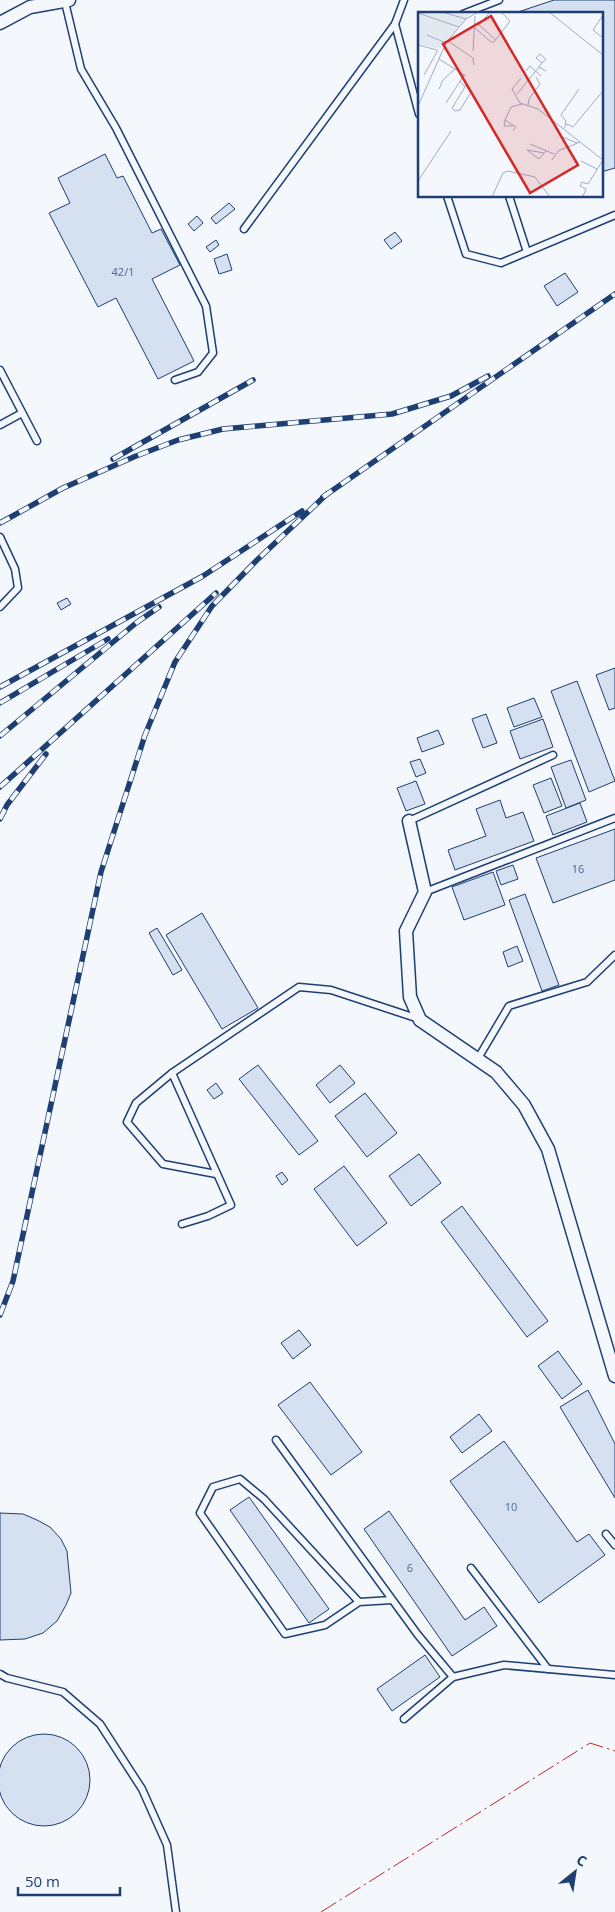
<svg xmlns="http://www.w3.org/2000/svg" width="615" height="1912" viewBox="0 0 615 1912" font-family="'Open Sans',sans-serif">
	<rect width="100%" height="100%" fill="#f4f7fb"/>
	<!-- building -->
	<g fill="#d5e0f0" stroke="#1d3f73">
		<polygon points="554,0 615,0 615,168 601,172 601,14 512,14"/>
		<polygon points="105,154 117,178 123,176 152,233 161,229 180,265 152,279 194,361 158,379 116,298 98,307 49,213 70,203 58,178"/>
		<polygon points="229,203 235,209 216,224 211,218"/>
		<polygon points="197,216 203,223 194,231 188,224"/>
		<polygon points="395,232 402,241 391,249 384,240"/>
		<polygon points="216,240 219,245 210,252 206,247"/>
		<polygon points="227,254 232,270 219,274 214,259"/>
		<polygon points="565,273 578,292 557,306 544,286"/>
		<polygon points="67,598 71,604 61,610 57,603"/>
		<polygon points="615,668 615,708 609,710 596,675"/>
		<polygon points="577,681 615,781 589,792 551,691"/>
		<polygon points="534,698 542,717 514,727 507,708"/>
		<polygon points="486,714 497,743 483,748 472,719"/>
		<polygon points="543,719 553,747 520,759 510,731"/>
		<polygon points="438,730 444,744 422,752 417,738"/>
		<polygon points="420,759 426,773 416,777 410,762"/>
		<polygon points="571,760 586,800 566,808 551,767"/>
		<polygon points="551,778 562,806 544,813 533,785"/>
		<polygon points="416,781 425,804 406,811 397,788"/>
		<polygon points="500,800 506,818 523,812 534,841 455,870 448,850 486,836 476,809"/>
		<polygon points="580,803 587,822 553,835 546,816"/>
		<polygon points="615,829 615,880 553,903 536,858"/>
		<polygon points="513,865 518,879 501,885 496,871"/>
		<polygon points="493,872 505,905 464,920 452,887"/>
		<polygon points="525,894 559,985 542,991 509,900"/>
		<polygon points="202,913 258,1008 222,1029 166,935"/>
		<polygon points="157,928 182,970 173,975 149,933"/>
		<polygon points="517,946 523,961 508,967 503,952"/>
		<polygon points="258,1065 318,1141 299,1155 239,1079"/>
		<polygon points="340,1065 355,1083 330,1103 316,1085"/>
		<polygon points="216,1083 223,1093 214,1099 207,1090"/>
		<polygon points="365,1093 397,1133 367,1157 335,1116"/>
		<polygon points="419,1154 441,1183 411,1206 389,1176"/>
		<polygon points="344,1166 387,1223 357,1246 314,1189"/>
		<polygon points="282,1172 288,1180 282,1185 276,1176"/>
		<polygon points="462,1206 548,1321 527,1337 441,1222"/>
		<polygon points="299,1330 311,1345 293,1359 281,1343"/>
		<polygon points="558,1351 582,1384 562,1399 538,1366"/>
		<polygon points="310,1382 362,1452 331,1475 278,1405"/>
		<polygon points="588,1390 615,1444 615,1498 560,1407"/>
		<polygon points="479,1414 492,1431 462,1453 450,1437"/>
		<polygon points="504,1441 577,1542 589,1534 605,1555 539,1603 450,1481"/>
		<polygon points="249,1497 329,1609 309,1623 230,1510"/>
		<polygon points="389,1511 465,1620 484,1607 497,1626 452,1656 364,1529"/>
		<polygon points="0,1513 23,1514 37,1520 50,1527 61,1539 67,1551 71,1593 66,1605 57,1621 43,1633 25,1639 0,1640"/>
		<polygon points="425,1655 440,1677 392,1711 377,1689"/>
		<circle cx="44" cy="1780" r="46"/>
	</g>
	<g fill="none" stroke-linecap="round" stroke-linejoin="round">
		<!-- lane casing -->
		<g stroke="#1d3f73" stroke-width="9">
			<g id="lane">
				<polyline points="65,2 81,69 116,128 206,306 213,353 198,372 175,380"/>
				<polyline points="463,14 499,0"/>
				<polyline points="395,24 419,114"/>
				<polyline points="447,196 466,254 501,263 615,215"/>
				<polyline points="509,196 527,252"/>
				<polyline points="244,229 395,24 404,0"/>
				<polyline points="0,370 37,441"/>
				<polyline points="0,425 22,413"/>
				<polyline points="0,537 15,569 18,588 0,607"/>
				<polyline points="409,821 553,755"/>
				<polyline points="425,892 615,818"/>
				<polyline points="477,1060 509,1006 587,982 615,955"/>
				<polyline points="172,1073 231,1205 208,1216 182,1224"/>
				<polyline points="216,1174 163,1164 127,1122 136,1103 172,1073 299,987 331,990 419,1019"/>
				<polyline points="276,1440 418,1635 453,1677"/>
				<polyline points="606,1534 615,1545"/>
				<polyline points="471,1568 548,1669"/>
				<polyline points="359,1602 264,1499 240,1479 213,1487 200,1513 285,1634 325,1625 359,1602 392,1600"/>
				<polyline points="0,1674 7,1678 63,1692 100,1724 142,1789 167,1845 176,1912"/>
				<polyline points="404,1719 453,1677 504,1665 615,1675"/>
			</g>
		</g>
		<!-- street casing -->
		<g stroke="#1d3f73" stroke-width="15">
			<g id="street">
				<polyline points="0,23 30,7 69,0"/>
				<polyline points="409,821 425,892 406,931 410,997 420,1020 496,1072 524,1105 548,1149 615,1376"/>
			</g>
		</g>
		<!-- lane -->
		<use href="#lane" stroke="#f4f7fb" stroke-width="6"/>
		<!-- street -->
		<use href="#street" stroke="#f4f7fb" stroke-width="12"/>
		<!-- rail casing -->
		<g stroke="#1d3f73" stroke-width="5.5">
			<g id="rail">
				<polyline points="113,459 253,380"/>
				<polyline points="323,497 615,294"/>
				<polyline points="0,523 63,488 136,456 178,440 223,429 392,414 451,396 488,376"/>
				<polyline points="0,687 203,576 302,511"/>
				<polyline points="0,703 108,639"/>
				<polyline points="0,736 136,623 159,607"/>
				<polyline points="0,787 216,593"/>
				<polyline points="0,819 7,805 46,754"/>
				<polyline points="0,1315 13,1281 101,872 145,735 175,662 212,606 257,560 327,494"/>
			</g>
		</g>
		<!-- rail -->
		<use href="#rail" stroke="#f4f7fb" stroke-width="4" stroke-dasharray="11" stroke-linecap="butt"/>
		<!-- power -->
		<polyline stroke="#c62828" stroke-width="1" stroke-dasharray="18 4 2.5 4" stroke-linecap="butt" points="321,1912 590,1743 615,1751"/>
	</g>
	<g text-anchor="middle" stroke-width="4" stroke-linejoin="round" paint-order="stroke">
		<!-- number labels -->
		<g font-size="11" fill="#4b6792">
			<text x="123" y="276">42/1</text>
			<text x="578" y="873">16</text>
			<text x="511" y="1511">10</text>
			<text x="410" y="1572">6</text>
		</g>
	</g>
	<!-- overview -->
	<g transform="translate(418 12)">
		<rect width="185" height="185" fill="#f4f7fb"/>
		<path d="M0,0H54L22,37L0,32Z" fill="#e3e9f0"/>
		<path fill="none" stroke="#9eadc5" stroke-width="1" d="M24,0L48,7M72,0L61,13L78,28M131,0L185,43M0,1L41,15M185,3L175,18L185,26M57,16L73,30H76L92,9L83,0M9,23L28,31M30,29L55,46L56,53M0,33L19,38M55,39L57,4M21,47L48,64M121,55L124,51L128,47L122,42L118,46L124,51M108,59L112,54L123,64M6,63L20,38M103,66L94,77L102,91L120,97L185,148M42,69L47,75L34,96L37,99L42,98L53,80L47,73M21,77L25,68L37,57M99,82L121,55L128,59M28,91L46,63M110,93L111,87L122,72L118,65M0,94L28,31L48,7L60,0M87,108L98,115L95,119M147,113L148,109L143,103L161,77M95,114H86L87,108L93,95L104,92M146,116L149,112L155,115L185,79M142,124L159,131M112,132L136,142M126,141L109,138L121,147L128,139M134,148L140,139L162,130M163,149L179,157M0,169L33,119M165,184L168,177L162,174L164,170L170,172L185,148M74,185L85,161L90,159L117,165L132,185"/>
		<path fill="#d62828" fill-opacity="0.15" stroke="#d62828" stroke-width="2.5" d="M73,4L160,153L112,181L25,32Z"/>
		<rect width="185" height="185" fill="none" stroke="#1d3f73" stroke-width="2.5"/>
	</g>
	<!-- north arrow -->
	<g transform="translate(575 1872) rotate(30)" stroke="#f4f7fb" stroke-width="4" paint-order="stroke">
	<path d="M0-4L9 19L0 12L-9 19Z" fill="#1d3f73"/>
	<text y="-8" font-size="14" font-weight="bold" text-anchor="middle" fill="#1d3f73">С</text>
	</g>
	<!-- scale -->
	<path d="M18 1887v8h102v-8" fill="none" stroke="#1d3f73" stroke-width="2.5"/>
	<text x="25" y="1887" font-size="15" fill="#1d3f73" stroke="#f4f7fb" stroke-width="4" paint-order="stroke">50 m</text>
</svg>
